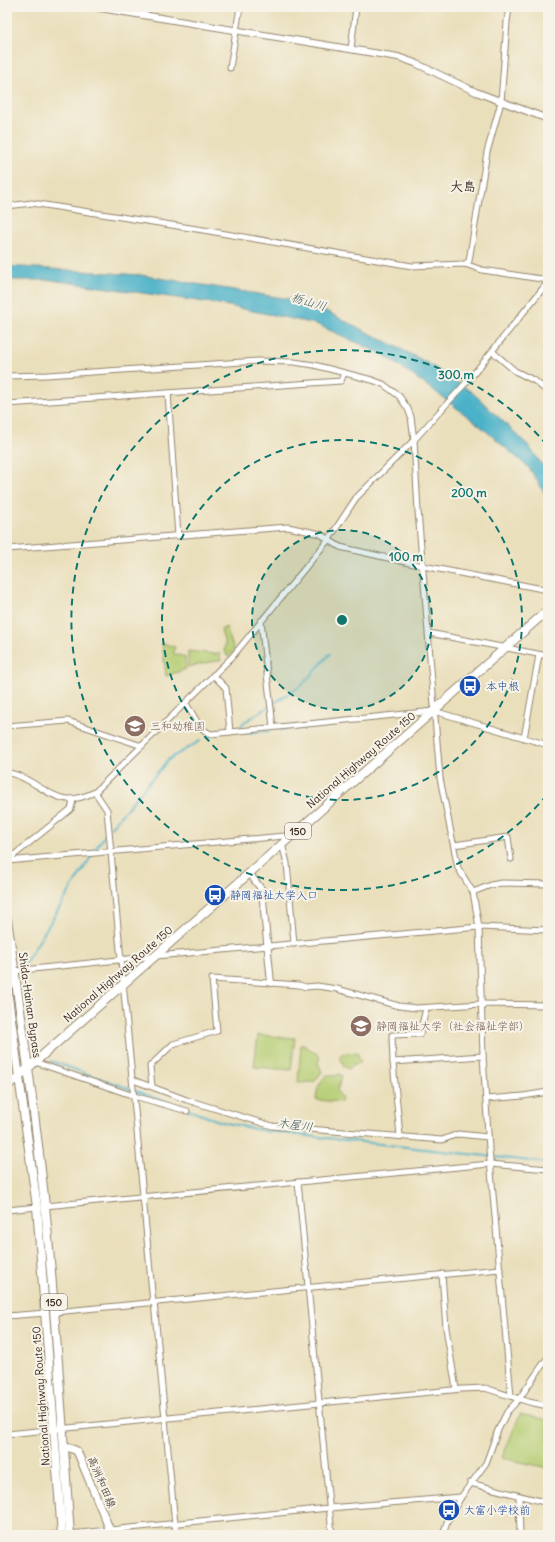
<svg xmlns="http://www.w3.org/2000/svg" width="555" height="1542" viewBox="0 0 555 1542" font-family="Delius,'Klee One',sans-serif">
	<rect width="100%" height="100%" fill="#f7f3e8"/>
	<filter id="ink" filterUnits="userSpaceOnUse"><feTurbulence type="fractalNoise" baseFrequency=".025" numOctaves="2"/><feDisplacementMap in="SourceGraphic" scale="8" xChannelSelector="R" yChannelSelector="G"/><feConvolveMatrix kernelMatrix="1 2 1 2 8 2 1 2 1" color-interpolation-filters="sRGB"/></filter>
	<filter id="wash" filterUnits="userSpaceOnUse"><feTurbulence type="fractalNoise" baseFrequency=".012" numOctaves="4" result="noise"/><feDisplacementMap in="SourceGraphic" scale="16" xChannelSelector="R" yChannelSelector="G"/><feGaussianBlur stdDeviation="0.9" result="paint"/><feColorMatrix in="noise" values="0 0 0 0 0 0 0 0 0 0 0 0 0 0 0 0 0 1.4 0 .05"/><feComposite in="paint" operator="in"/></filter>
	<g filter="url(#wash)">
		<rect width="100%" height="100%" fill="#eadfbb"/>
		<!-- green -->
		<g fill="#b5cd72" stroke="#787c48">
			<polygon points="226,627 234,650 228,657 224,651 225,644 221,630"/>
			<polygon points="162,643 175,647 173,653 185,657 186,669 166,676"/>
			<polygon points="188,651 215,654 219,653 221,660 188,667"/>
			<polygon points="258,1035 295,1038 291,1070 254,1067"/>
			<polygon points="301,1043 320,1056 318,1063 322,1072 314,1082 298,1083"/>
			<polygon points="357,1052 361,1063 352,1065 349,1069 344,1067 340,1056 341,1054"/>
			<path d="M339,1074L342,1076L337,1091L342,1098L341,1102L316,1100C317,1090 318,1082 327,1075L335,1076Z"/>
			<polygon points="520,1414 548,1420 548,1468 502,1458"/>
		</g>
		<!-- water -->
		<polygon fill="#49b1c8" stroke="#426e73" points="7,266 141,275 308,302 426,362 472,392 528,445 548,473 548,498 529,468 479,425 433,390 384,355 316,324 219,304 51,280 7,280"/>
		<g fill="none" stroke-linecap="round" stroke-linejoin="round">
			<!-- stream -->
			<g stroke="#49b1c8" stroke-width="2">
				<polyline points="240,729 243,723 302,685 330,654"/>
				<polyline points="280,730 353,722"/>
				<polyline points="244,733 269,731"/>
				<polyline points="207,737 213,736"/>
				<polyline points="110,828 169,759 200,741"/>
				<polyline points="94,851 107,832"/>
				<polyline points="24,965 92,855"/>
				<polyline points="51,1061 178,1106"/>
				<polyline points="188,1110 222,1122 265,1131 548,1163"/>
			</g>
		</g>
	</g>
	<g filter="url(#ink)">
		<g fill="none" stroke-linecap="round" stroke-linejoin="round">
			<!-- minor casing -->
			<g stroke="#92846c" stroke-width="7">
				<g id="minor">
					<polyline points="351,49 356,7"/>
					<polyline points="230,68 240,7"/>
					<polyline points="7,206 32,203 203,230 412,266 465,264 482,270 548,280"/>
					<polyline points="465,264 469,261 487,152 501,102 507,22 509,7"/>
					<polyline points="493,352 515,371 535,381 548,392"/>
					<polyline points="7,376 47,375 258,361 294,362 314,365 372,380 383,384 399,396 408,409 411,417 414,440 418,511 440,778 458,868 473,892 479,927 483,1056 489,1149 511,1396"/>
					<polyline points="168,393 178,536"/>
					<polyline points="7,404 341,381 344,373"/>
					<polyline points="7,549 288,527 320,534 340,547 423,566 548,590"/>
					<polyline points="261,621 273,727"/>
					<polyline points="429,633 548,656"/>
					<polyline points="213,675 226,688 230,732"/>
					<path d="M185,703C194,713 197,729 211,734L434,711L548,745"/>
					<polyline points="7,726 68,721 142,746"/>
					<polyline points="524,738 539,655"/>
					<path d="M7,773C15,773 24,778 31,782C56,797 65,806 95,792L232,657L329,539L356,498L414,440L472,376L548,282"/>
					<polyline points="95,792 107,810 153,1303"/>
					<polyline points="282,844 287,863 294,944"/>
					<polyline points="454,845 508,837 511,859"/>
					<polyline points="8,860 71,809 73,800"/>
					<polyline points="7,861 284,836 288,839"/>
					<polyline points="473,892 491,885 501,883 548,884"/>
					<polyline points="14,971 156,956 479,927 548,930"/>
					<polyline points="35,1062 134,1096 187,1111"/>
					<polyline points="393,1062 483,1056"/>
					<polyline points="133,1080 187,1100 272,1126 442,1140 458,1134 488,1137"/>
					<polyline points="152,1086 150,1066 173,1044 217,1031 212,979 299,985 306,987 317,986 337,989 399,1006 416,1008 482,1004 548,1005"/>
					<polyline points="486,1099 523,1096 548,1092"/>
					<polyline points="400,1136 393,1062 392,1035 420,1034 426,1008"/>
					<polyline points="298,1182 332,1535"/>
					<polyline points="45,1206 490,1164 548,1169"/>
					<polyline points="7,1210 37,1207"/>
					<polyline points="442,1274 446,1328 456,1389"/>
					<polyline points="154,1302 176,1535"/>
					<polyline points="55,1312 500,1269"/>
					<polyline points="7,1316 46,1313"/>
					<polyline points="7,1434 462,1389 485,1388 529,1402 548,1406"/>
					<polyline points="470,1483 548,1503"/>
					<polyline points="519,1496 520,1535"/>
					<polyline points="70,1534 329,1508 461,1497"/>
					<polyline points="51,1535 62,1534"/>
					<polyline points="443,1535 447,1522 461,1497 486,1463 498,1430 507,1412 519,1399 548,1357"/>
				</g>
			</g>
			<!-- tertiary casing -->
			<g stroke="#92846c" stroke-width="8">
				<g id="tertiary">
					<polyline points="94,7 398,57 415,63 476,92 548,119"/>
					<polyline points="249,873 262,890 271,983"/>
				</g>
			</g>
			<!-- secondary casing -->
			<g stroke="#92846c" stroke-width="9">
				<g id="secondary">
					<polyline points="7,1087 19,1076"/>
					<polyline points="64,1447 70,1448 77,1451 112,1535"/>
				</g>
			</g>
			<!-- trunk casing -->
			<g stroke="#92846c" stroke-width="10">
				<g id="trunk">
					<path d="M7,920C21,1015 35,1111 45,1206C56,1316 62,1425 70,1535"/>
					<polyline points="7,990 37,1207 62,1535"/>
					<polyline points="19,1076 548,610"/>
				</g>
			</g>
			<!-- minor -->
			<use href="#minor" stroke="#fff" stroke-width="5"/>
			<!-- tertiary -->
			<use href="#tertiary" stroke="#fff" stroke-width="6"/>
			<!-- secondary -->
			<use href="#secondary" stroke="#fff" stroke-width="7"/>
			<!-- trunk -->
			<use href="#trunk" stroke="#fff" stroke-width="8"/>
		</g>
	</g>
	<!-- distance rings -->
	<circle cx="342" cy="620" r="90" fill="#0f766e" fill-opacity=".12"/>
	<g fill="none" stroke="#0f766e" stroke-width="2" stroke-dasharray="7 5">
		<circle cx="342" cy="620" r="90"/>
		<circle cx="342" cy="620" r="180"/>
		<path d="M547 795A270 270 0 1 1 547 445"/>
	</g>
	<!-- icons -->
	<defs>
		<g id="bus-disc" transform="scale(1.15)"><circle r="9.5" fill="#1a4fb4" stroke="#f7f3e8"/><path d="M-5-6H5V4H4V6H2V4H-2V6H-4V4H-5ZM-3.5-4V0h7V-4ZM-3.5 1.2v1.5H-2V1.2ZM2 1.2v1.5H3.5V1.2Z" fill="#fff"/></g>
		<g id="school-disc" transform="scale(1.15)"><circle r="9.5" fill="#8d6e63" stroke="#f7f3e8"/><path d="M0-5L7-2L0 1L-7-2ZM-4 1L0 2.5L4 1V4Q0 6-4 4Z" fill="#fff"/></g>
		<g id="university-disc" transform="scale(1.15)"><circle r="9.5" fill="#8d6e63" stroke="#f7f3e8"/><path d="M0-5L7-2L0 1L-7-2ZM-4 1L0 2.5L4 1V4Q0 6-4 4Z" fill="#fff"/></g>
	</defs>
	<g fill-rule="evenodd">
		<use href="#bus-disc" x="470" y="686"/>
		<use href="#school-disc" x="135" y="726"/>
		<use href="#bus-disc" x="215" y="895"/>
		<use href="#university-disc" x="361" y="1026"/>
		<use href="#bus-disc" x="449" y="1510"/>
	</g>
	<g text-anchor="middle" stroke-width="4" stroke-linejoin="round" paint-order="stroke">
		<!-- shield labels -->
		<g fill="#f7f3e8" stroke="#73665b" stroke-width="1">
			<rect x="285" y="823" width="26" height="16" rx="3"/>
			<rect x="41" y="1294" width="26" height="16" rx="3"/>
		</g>
		<g font-size="10" font-weight="bold" fill="#3b2a1e">
			<text x="298" y="835">150</text>
			<text x="54" y="1306">150</text>
		</g>
		<!-- transit labels -->
		<g font-size="11" fill="#164399" stroke="#f7f3e8" text-anchor="start">
			<text x="486" y="690">本中根</text>
			<text x="230" y="899">静岡福祉大学入口</text>
			<text x="464" y="1514">大富小学校前</text>
		</g>
		<!-- education labels -->
		<g font-size="11" fill="#785e54" stroke="#f7f3e8" text-anchor="start">
			<text x="150" y="730">三和幼稚園</text>
			<text x="376" y="1030">静岡福祉大学（社会福祉学部）</text>
		</g>
		<!-- street labels -->
		<g font-size="11" fill="#3b2a1e" stroke="#f7f3e8">
			<text transform="translate(361 760) rotate(-41)" y="4">National Highway Route 150</text>
			<text transform="translate(118 974) rotate(-41)" y="4">National Highway Route 150</text>
			<text transform="translate(30 1005) rotate(82)" y="4">Shida-Hainan Bypass</text>
			<text transform="translate(41 1396) rotate(-94)" y="4">National Highway Route 150</text>
			<text transform="translate(102 1482) rotate(67)" y="4">高洲和田線</text>
		</g>
		<!-- water labels -->
		<g font-size="12" font-style="italic" fill="#40595a" stroke="#f7f3e8">
			<text transform="translate(309 302) rotate(17)" y="4">栃山川</text>
			<text transform="translate(295 1125) rotate(7)" y="4">木屋川</text>
		</g>
		<!-- quarter labels -->
		<g font-size="13" font-weight="bold" fill="#3b2a1e" stroke="#f7f3e8">
			<text x="463" y="191">大島</text>
		</g>
	</g>
	<circle cx="342" cy="620" r="6" fill="#0f766e" stroke="#f7f3e8" stroke-width="2"/>
	<g font-size="12" text-anchor="middle" font-weight="bold" fill="#0f766e" stroke="#f7f3e8" stroke-width="4" stroke-linejoin="round" paint-order="stroke">
		<text x="456" y="379">300 m</text>
		<text x="469" y="497">200 m</text>
		<text x="406" y="561">100 m</text>
	</g>
	<!-- margin -->
	<rect width="555" height="1542" fill="none" stroke="#f7f3e8" stroke-width="24"/>
</svg>
